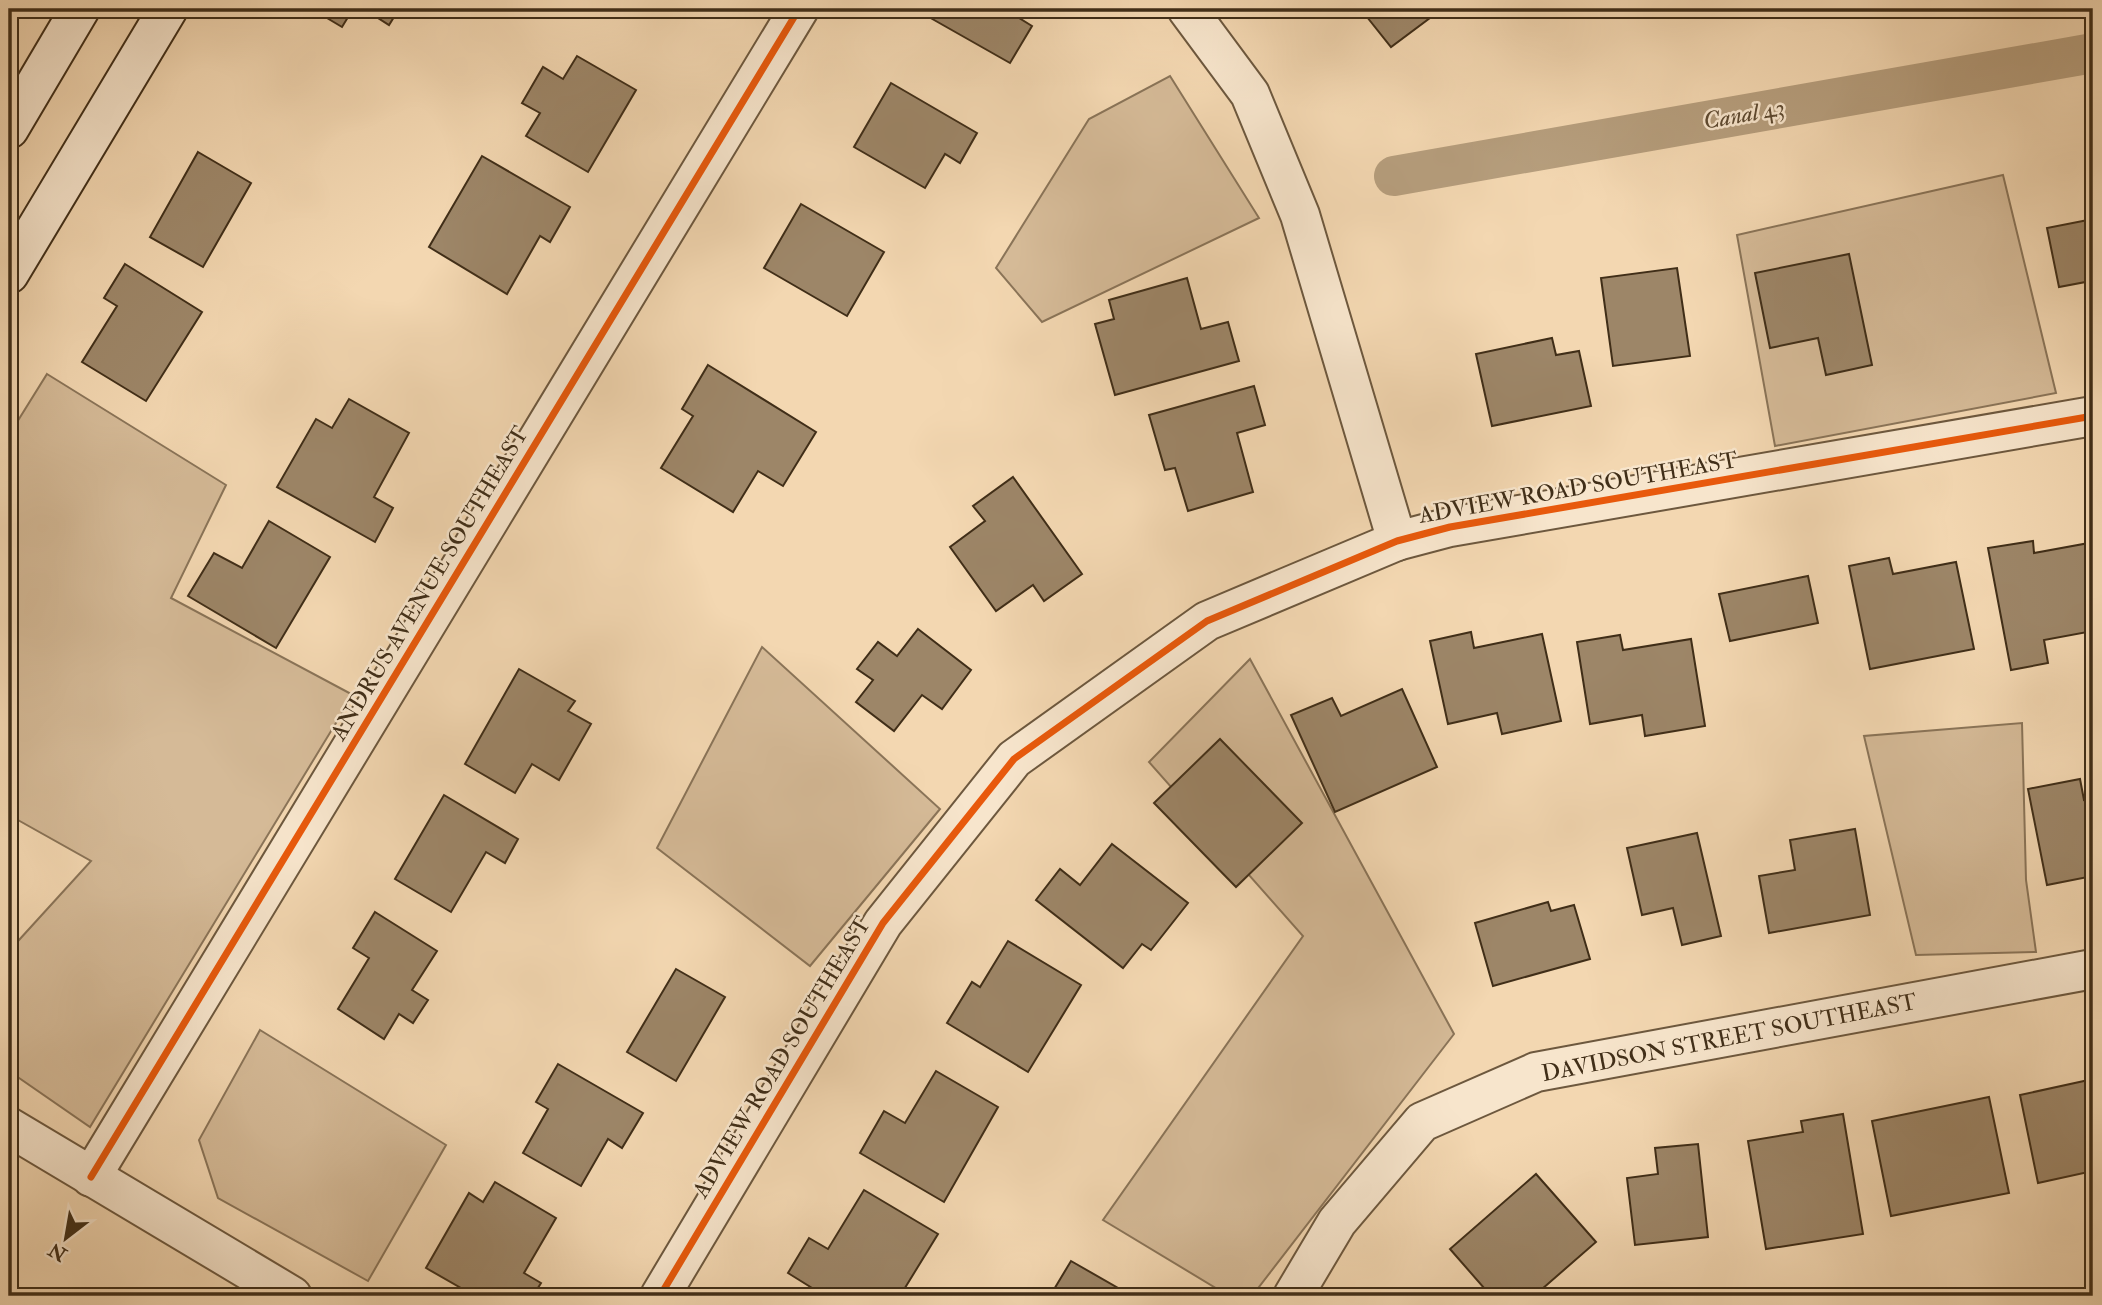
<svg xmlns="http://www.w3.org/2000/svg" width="2102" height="1305" viewBox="0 0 2102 1305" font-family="'IM FELL Double Pica',serif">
	<rect width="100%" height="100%" fill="#f3d7b1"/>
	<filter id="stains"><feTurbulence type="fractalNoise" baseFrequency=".00286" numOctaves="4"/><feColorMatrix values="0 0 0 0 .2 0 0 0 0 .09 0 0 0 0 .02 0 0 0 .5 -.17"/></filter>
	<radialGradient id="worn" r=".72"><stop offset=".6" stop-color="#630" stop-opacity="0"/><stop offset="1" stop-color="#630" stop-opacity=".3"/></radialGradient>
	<!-- green -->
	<g fill="#d5ba97" stroke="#8a7458" stroke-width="2">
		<polygon points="1170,76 1259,218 1042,322 996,268 1089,119"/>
		<polygon points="2003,175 2056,393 1775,446 1737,235"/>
		<polygon points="47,374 226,485 171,598 353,695 90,1127 9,1071 9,951 91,861 9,815 9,435"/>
		<polygon points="762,647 940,809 810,966 657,848"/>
		<polygon points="1250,659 1454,1034 1252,1296 1229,1296 1103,1220 1303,936 1149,762"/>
		<polygon points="2022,723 2026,880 2036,952 1916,955 1864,736"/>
		<polygon points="260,1030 446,1145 368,1281 218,1198 199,1140"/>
	</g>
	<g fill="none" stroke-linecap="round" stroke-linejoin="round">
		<!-- canal -->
		<polyline stroke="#b69e7d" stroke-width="40" points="1394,176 2093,53"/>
	</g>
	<!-- building -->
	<g fill="#9d8668" stroke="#402e18" stroke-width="2">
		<polygon points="312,9 353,9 342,27"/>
		<polygon points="364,9 399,9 389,25"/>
		<polygon points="922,9 1020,9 1016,16 1032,26 1010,63 920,12"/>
		<polygon points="1378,9 1442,9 1391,47 1367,17"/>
		<polygon points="577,56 636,90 588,172 526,136 540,113 522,103 543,67 563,79"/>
		<polygon points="891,83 977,133 960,163 945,154 925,188 854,147"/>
		<polygon points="198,152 251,183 203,267 150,237"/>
		<polygon points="482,156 570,207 550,242 540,236 507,294 429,247"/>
		<polygon points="801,204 884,252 847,316 764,268"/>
		<polygon points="2093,219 2093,291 2091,281 2059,287 2047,228"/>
		<polygon points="1849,254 1872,365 1826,375 1818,338 1770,348 1755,273"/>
		<polygon points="125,264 202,312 146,401 82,362 117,306 104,298"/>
		<polygon points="1677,268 1690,356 1613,366 1601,278"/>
		<polygon points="1187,278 1201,329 1228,322 1239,361 1115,395 1095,324 1114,319 1109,300"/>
		<polygon points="1552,338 1556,355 1579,351 1591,406 1492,426 1476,354"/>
		<polygon points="708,365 816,432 783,486 758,471 733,512 661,468 693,416 682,409"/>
		<polygon points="1254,386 1265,425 1237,433 1253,492 1188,511 1175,468 1165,470 1149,415"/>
		<polygon points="349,399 409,433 374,497 393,508 375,542 277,487 316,419 332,428"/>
		<polygon points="1013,477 1082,574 1044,601 1033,585 996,611 950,547 985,521 973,506"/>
		<polygon points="269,521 330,557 276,648 188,596 214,553 242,568"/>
		<polygon points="2033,541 2034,553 2089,543 2093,563 2093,631 2044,640 2048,663 2011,670 1988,548"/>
		<polygon points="1889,558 1893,574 1956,562 1974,649 1870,669 1849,566"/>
		<polygon points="1808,576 1818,623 1730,641 1719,594"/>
		<polygon points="918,629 971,670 942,709 922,695 894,731 856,702 873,680 857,669 878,642 897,656"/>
		<polygon points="1471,632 1474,648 1542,634 1561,721 1502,734 1497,713 1448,724 1430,641"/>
		<polygon points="1620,635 1623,650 1691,639 1705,726 1645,736 1642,715 1590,724 1577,642"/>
		<polygon points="519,669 575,701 568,711 591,724 559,780 532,764 515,793 465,764"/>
		<polygon points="1402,689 1437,767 1335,812 1291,715 1332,698 1341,716"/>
		<polygon points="1220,739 1302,823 1236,887 1154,803"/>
		<polygon points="2080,779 2084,800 2093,798 2093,876 2047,885 2028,789"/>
		<polygon points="444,795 518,839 505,863 486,852 451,912 395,879"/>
		<polygon points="1855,829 1870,915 1769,933 1759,876 1795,870 1790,840"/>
		<polygon points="1697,833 1721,936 1682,945 1673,908 1642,915 1627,848"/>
		<polygon points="1112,844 1188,903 1151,950 1142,944 1123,968 1036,900 1060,869 1080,885"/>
		<polygon points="1548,902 1551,911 1574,905 1590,959 1493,986 1475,923"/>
		<polygon points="375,912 437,951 412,990 428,1000 413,1023 399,1014 384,1039 338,1009 369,958 353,948"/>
		<polygon points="1008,941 1081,985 1028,1072 947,1023 972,982 980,987"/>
		<polygon points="676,969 725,997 676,1081 627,1052"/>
		<polygon points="558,1064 643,1113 622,1148 608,1139 581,1186 523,1153 548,1109 536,1102"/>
		<polygon points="936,1071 998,1107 944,1202 860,1153 884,1111 905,1123"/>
		<polygon points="2093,1079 2093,1171 2038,1183 2020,1095"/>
		<polygon points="1989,1097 2009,1193 1891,1216 1872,1121"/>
		<polygon points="1843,1114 1863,1234 1766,1249 1748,1141 1803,1132 1801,1121"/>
		<polygon points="1698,1144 1708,1237 1635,1245 1627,1178 1658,1174 1655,1148"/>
		<polygon points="1536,1174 1596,1242 1534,1296 1491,1296 1450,1249"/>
		<polygon points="495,1182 556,1218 524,1273 541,1283 533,1296 475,1296 426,1268 469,1193 483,1202"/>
		<polygon points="864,1190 938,1234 900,1296 825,1296 788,1273 809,1238 828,1249"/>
		<polygon points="1071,1261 1132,1296 1050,1296"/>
	</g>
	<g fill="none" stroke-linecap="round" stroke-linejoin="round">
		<!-- street casing -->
		<g stroke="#6d583e" stroke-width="42">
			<g id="street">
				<polyline points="1187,9 1250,94 1300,215 1397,541"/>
				<polyline points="9,1127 292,1296"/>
				<polyline points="91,1177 799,9"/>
				<polyline points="660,1296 883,923 1014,759 1207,621 1397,541 1450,527 2093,416"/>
				<polyline points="1293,1296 1337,1222 1422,1122 1536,1072 2093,969"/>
			</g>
		</g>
		<!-- secondary casing -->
		<g stroke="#402e18" stroke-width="42">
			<g id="secondary">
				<polyline points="9,129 80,9"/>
				<polyline points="9,274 168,9"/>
			</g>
		</g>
		<!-- street -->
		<use href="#street" stroke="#f7e5cc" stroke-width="38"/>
		<!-- secondary -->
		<use href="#secondary" stroke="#f7e5cc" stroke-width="38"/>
		<!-- cycleway casing -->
		<g stroke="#f7e5cc" stroke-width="11">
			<g id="cycleway">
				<polyline points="91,1177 799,9"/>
				<polyline points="660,1296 883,923 1014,759 1207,621 1397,541 1450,527 2093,416"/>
			</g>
		</g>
		<!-- cycleway -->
		<use href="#cycleway" stroke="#e8590c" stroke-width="7"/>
	</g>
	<g text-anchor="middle" stroke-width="5" stroke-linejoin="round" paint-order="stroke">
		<!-- street labels -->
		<g font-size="23" fill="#402e18" stroke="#f7e5cc">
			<text transform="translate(1578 487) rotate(-10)" y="8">ADVIEW ROAD SOUTHEAST</text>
			<text transform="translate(429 583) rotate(-59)" y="8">ANDRUS AVENUE SOUTHEAST</text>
			<text transform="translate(1729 1037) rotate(-11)" y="8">DAVIDSON STREET SOUTHEAST</text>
			<text transform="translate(781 1057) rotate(-59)" y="8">ADVIEW ROAD SOUTHEAST</text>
		</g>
		<!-- water labels -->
		<g font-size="24" font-style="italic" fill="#5e4a31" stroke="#f7e5cc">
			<text transform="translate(1744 114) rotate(-10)" y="8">Canal 43</text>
		</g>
	</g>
	<!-- margin -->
	<rect width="2102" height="1305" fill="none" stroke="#f3d7b1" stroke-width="35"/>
	<rect x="10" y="10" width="2081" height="1284" fill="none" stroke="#402e18" stroke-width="3.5"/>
	<rect x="18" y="18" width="2067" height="1270" fill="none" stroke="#402e18" stroke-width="2"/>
	<!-- north arrow -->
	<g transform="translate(66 1238) rotate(211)" stroke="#f7e5cc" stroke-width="5" paint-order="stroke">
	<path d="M0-5L12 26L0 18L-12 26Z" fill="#402e18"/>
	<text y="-10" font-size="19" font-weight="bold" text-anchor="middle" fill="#402e18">N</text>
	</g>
	<rect width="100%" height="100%" filter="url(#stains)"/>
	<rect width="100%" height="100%" fill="url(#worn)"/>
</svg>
